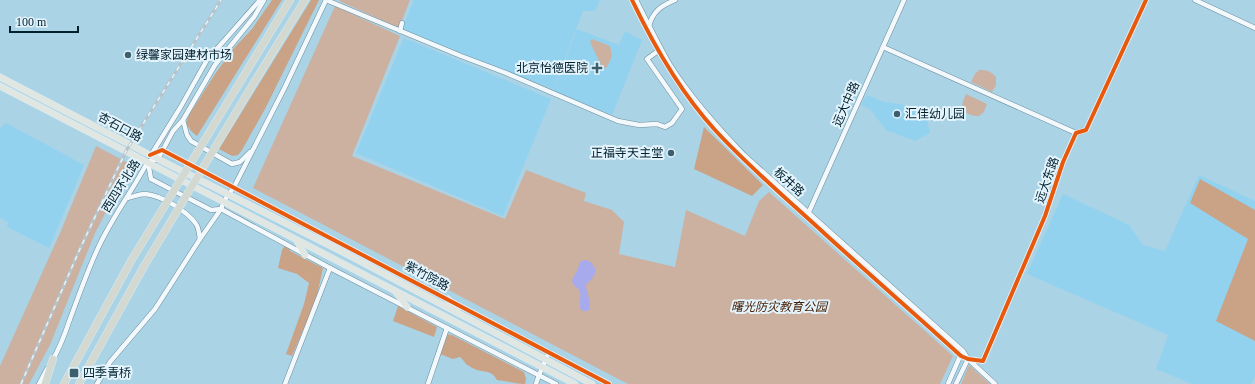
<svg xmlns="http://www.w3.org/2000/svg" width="1255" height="384" viewBox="0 0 1255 384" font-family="'Times New Roman','Noto Sans SC',serif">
	<rect width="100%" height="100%" fill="#aad3e6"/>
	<!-- built -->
	<g fill="#92d2ef">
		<polygon points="414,0 600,0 595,11 583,11 553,89 402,30"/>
		<polygon points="577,29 619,45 625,31 642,40 612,115 553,91"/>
		<polygon points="404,38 551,99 503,216 356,153"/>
		<polygon points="867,95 884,102 900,104 915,109 927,120 930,133 915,141 886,130 870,109 861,105"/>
		<polygon points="6,123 84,165 49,248 7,227 8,222 0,218 0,128"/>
		<polygon points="1199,175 1255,201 1255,376 1251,384 1192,384 1156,369 1168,335 1027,274 1063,194 1129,225 1143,245 1165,251"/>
	</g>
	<!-- green -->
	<g fill="#ccb1a1">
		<polygon points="340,0 410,0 399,28 339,1"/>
		<polygon points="335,6 400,36 352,156 505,219 526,170 586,193 584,201 612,210 624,222 619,254 675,267 686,210 745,236 759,201 769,192 953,356 940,384 628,384 253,188"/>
		<polygon points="592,39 610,46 612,56 607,67 605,68 602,67 590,42"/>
		<path d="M979,70C987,70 991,71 996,77V85L992,92L971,82L975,74Z"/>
		<path d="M966,94L987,104L984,112L979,116C972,116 967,115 962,108L963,101Z"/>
		<polygon points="96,146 130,164 132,170 107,210 95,233 50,345 29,384 0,384 0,366 60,233"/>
		<polygon points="969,365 990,384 961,384"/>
	</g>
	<!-- forest -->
	<g fill="#caa387">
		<polygon points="272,0 282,0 197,136 191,131 186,123 189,115 215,74 234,48 252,29"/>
		<polygon points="311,0 319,0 265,109 242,150 238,155 232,156 219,149"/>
		<polygon points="704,127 763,185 752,196 694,169"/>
		<polygon points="1200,179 1255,210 1255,341 1216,321 1248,239 1190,203"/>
		<polygon points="285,245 290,248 290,251 323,268 316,300 292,356 286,354 304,304 309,283 297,274 278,268 282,250"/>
		<polygon points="398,306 437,327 434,337 393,321"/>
		<path d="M446,334L452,335L524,372L526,379L525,384C515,384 507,381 497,380C493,373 489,372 482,371C478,371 472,368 469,366C465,364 464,360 460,357L453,359L440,354Z"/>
	</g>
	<!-- water -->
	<path fill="#a7aaec" d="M584,260C590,260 593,264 596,270L594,276L586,285C586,293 592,302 589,310C575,316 582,298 580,292C578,286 573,288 572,280L577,271L580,262Z"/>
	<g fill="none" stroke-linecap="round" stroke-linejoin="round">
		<!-- minor casing -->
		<g stroke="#6b8e9c" stroke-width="5.5">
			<g id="minor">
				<polyline points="326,0 461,56 506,73 618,121 639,125 657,124 665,127 672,123 682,109 647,59 658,51"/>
				<path d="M632,0C654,46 680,92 715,130C749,167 788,200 825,234C870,275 916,315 961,356L968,359L983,361L1045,216L1063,162L1076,133L1086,130L1146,0"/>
				<path d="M636,0C647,22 658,44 670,65C691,98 717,127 744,155L963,351L968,359L995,384"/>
				<polyline points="1195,0 1255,28"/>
				<path d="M649,26C653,11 661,6 675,0"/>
				<polyline points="400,31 402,23"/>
				<polyline points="883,47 1076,133"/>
				<polyline points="183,120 187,135 191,141 232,164 240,162 250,152"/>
				<polyline points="150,155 162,150 609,384"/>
				<polyline points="151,155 180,108 207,60 260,0"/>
				<polyline points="148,162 151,179 211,210 221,209 330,268 556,384"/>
				<polyline points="148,162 158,159 173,131 183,120 215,65 254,17 264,0"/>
				<path d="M127,198C133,197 139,194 145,194C161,195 187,211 196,224C199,228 199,234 200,239"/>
				<polyline points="808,214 904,0"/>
				<path d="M52,361C60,348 65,334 70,319C79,295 88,269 99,246C113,216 133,190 148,161"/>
				<polyline points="39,384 47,369"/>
				<polyline points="97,384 110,362 155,309 200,239 221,209 224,201 234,187 285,87 326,0"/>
				<polyline points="285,384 330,268"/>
				<polyline points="428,384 447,328"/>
				<polyline points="536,384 539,375 549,352"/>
				<polyline points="948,384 961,354"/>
				<polyline points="956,384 968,359"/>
			</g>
		</g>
		<!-- major casing -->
		<g stroke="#d9ebf4" stroke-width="7">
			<g id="major">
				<polyline points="0,77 150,155 337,249 592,384"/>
				<polyline points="0,86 575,384"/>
				<polyline points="297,241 305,255"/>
				<polyline points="395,291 407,307"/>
				<polyline points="448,299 458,313"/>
			</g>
		</g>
		<!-- highway casing -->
		<g stroke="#d9ebf4" stroke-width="8">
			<g id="highway">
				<polyline points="237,87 290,0"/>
				<polyline points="247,94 305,0"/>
				<polyline points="45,384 53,359"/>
				<polyline points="64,384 89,338 131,261"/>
				<polyline points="79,384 143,268"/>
			</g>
		</g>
		<!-- minor -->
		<use href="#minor" stroke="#f2f8fb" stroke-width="4.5"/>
		<!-- major -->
		<use href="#major" stroke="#e0e6e2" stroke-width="6"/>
		<!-- highway -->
		<use href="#highway" stroke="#d3d9d1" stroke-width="7"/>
		<!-- rail casing -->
		<g stroke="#b8c3c8" stroke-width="3">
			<polyline id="rail" points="21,384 79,251 126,151 221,0"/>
		</g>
		<!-- rail -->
		<use href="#rail" stroke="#e3f4fd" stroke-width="1.5" stroke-dasharray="4.5" stroke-linecap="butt"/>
		<!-- highway-bridge casing -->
		<g stroke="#d9ebf4" stroke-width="8" stroke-linecap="butt">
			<g id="highway-bridge">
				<polyline points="131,261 237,87"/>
				<polyline points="143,268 247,94"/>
			</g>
		</g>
		<!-- highway-bridge -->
		<use href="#highway-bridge" stroke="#d3d9d1" stroke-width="7"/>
		<!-- cycleway casing -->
		<g stroke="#e3f4fd" stroke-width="6">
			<g id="cycleway">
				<path d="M632,0C654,46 680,92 715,130C749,167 788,200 825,234C870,275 916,315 961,356L968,359L983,361L1045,216L1063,162L1076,133L1086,130L1146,0"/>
				<polyline points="150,155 162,150 609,384"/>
			</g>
		</g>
		<!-- cycleway -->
		<use href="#cycleway" stroke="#e8590c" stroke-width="4"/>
	</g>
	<!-- markers -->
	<g fill="#3c5f6e" stroke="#e3f4fd" stroke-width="1.5">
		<circle cx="128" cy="55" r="4"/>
		<path d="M595 62h4v4h4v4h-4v4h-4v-4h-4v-4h4z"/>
		<circle cx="897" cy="114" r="4"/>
		<circle cx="671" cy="153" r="4"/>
		<rect x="69" y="368" width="10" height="10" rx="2"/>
	</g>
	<g text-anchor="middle" stroke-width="4" stroke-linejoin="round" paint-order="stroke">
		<!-- poi labels -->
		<g font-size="12" fill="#01202d" stroke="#e3f4fd" text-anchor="start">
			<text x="136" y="59">绿馨家园建材市场</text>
			<text x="588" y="72" text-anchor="end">北京怡德医院</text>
			<text x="905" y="118">汇佳幼儿园</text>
			<text x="663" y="157" text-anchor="end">正福寺天主堂</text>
			<text x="83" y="377">四季青桥</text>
		</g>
		<!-- street labels -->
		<g font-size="12" fill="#01202d" stroke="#e3f4fd">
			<text transform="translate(846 104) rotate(-66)" y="4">远大中路</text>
			<text transform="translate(120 127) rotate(28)" y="4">杏石口路</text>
			<text transform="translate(1047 180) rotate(-71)" y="4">远大东路</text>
			<text transform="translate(789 182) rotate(42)" y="4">板井路</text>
			<text transform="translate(121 186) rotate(-58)" y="4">西四环北路</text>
			<text transform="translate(427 276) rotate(28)" y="4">紫竹院路</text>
		</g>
		<!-- park labels -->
		<g font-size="12" font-style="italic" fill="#4b2106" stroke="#e3f4fd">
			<text x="779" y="311">曙光防灾教育公园</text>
		</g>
	</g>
	<!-- scale -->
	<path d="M10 26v6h68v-6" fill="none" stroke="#01202d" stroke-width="2"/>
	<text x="16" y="26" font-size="12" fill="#01202d" stroke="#e3f4fd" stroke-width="3" paint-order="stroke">100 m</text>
</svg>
